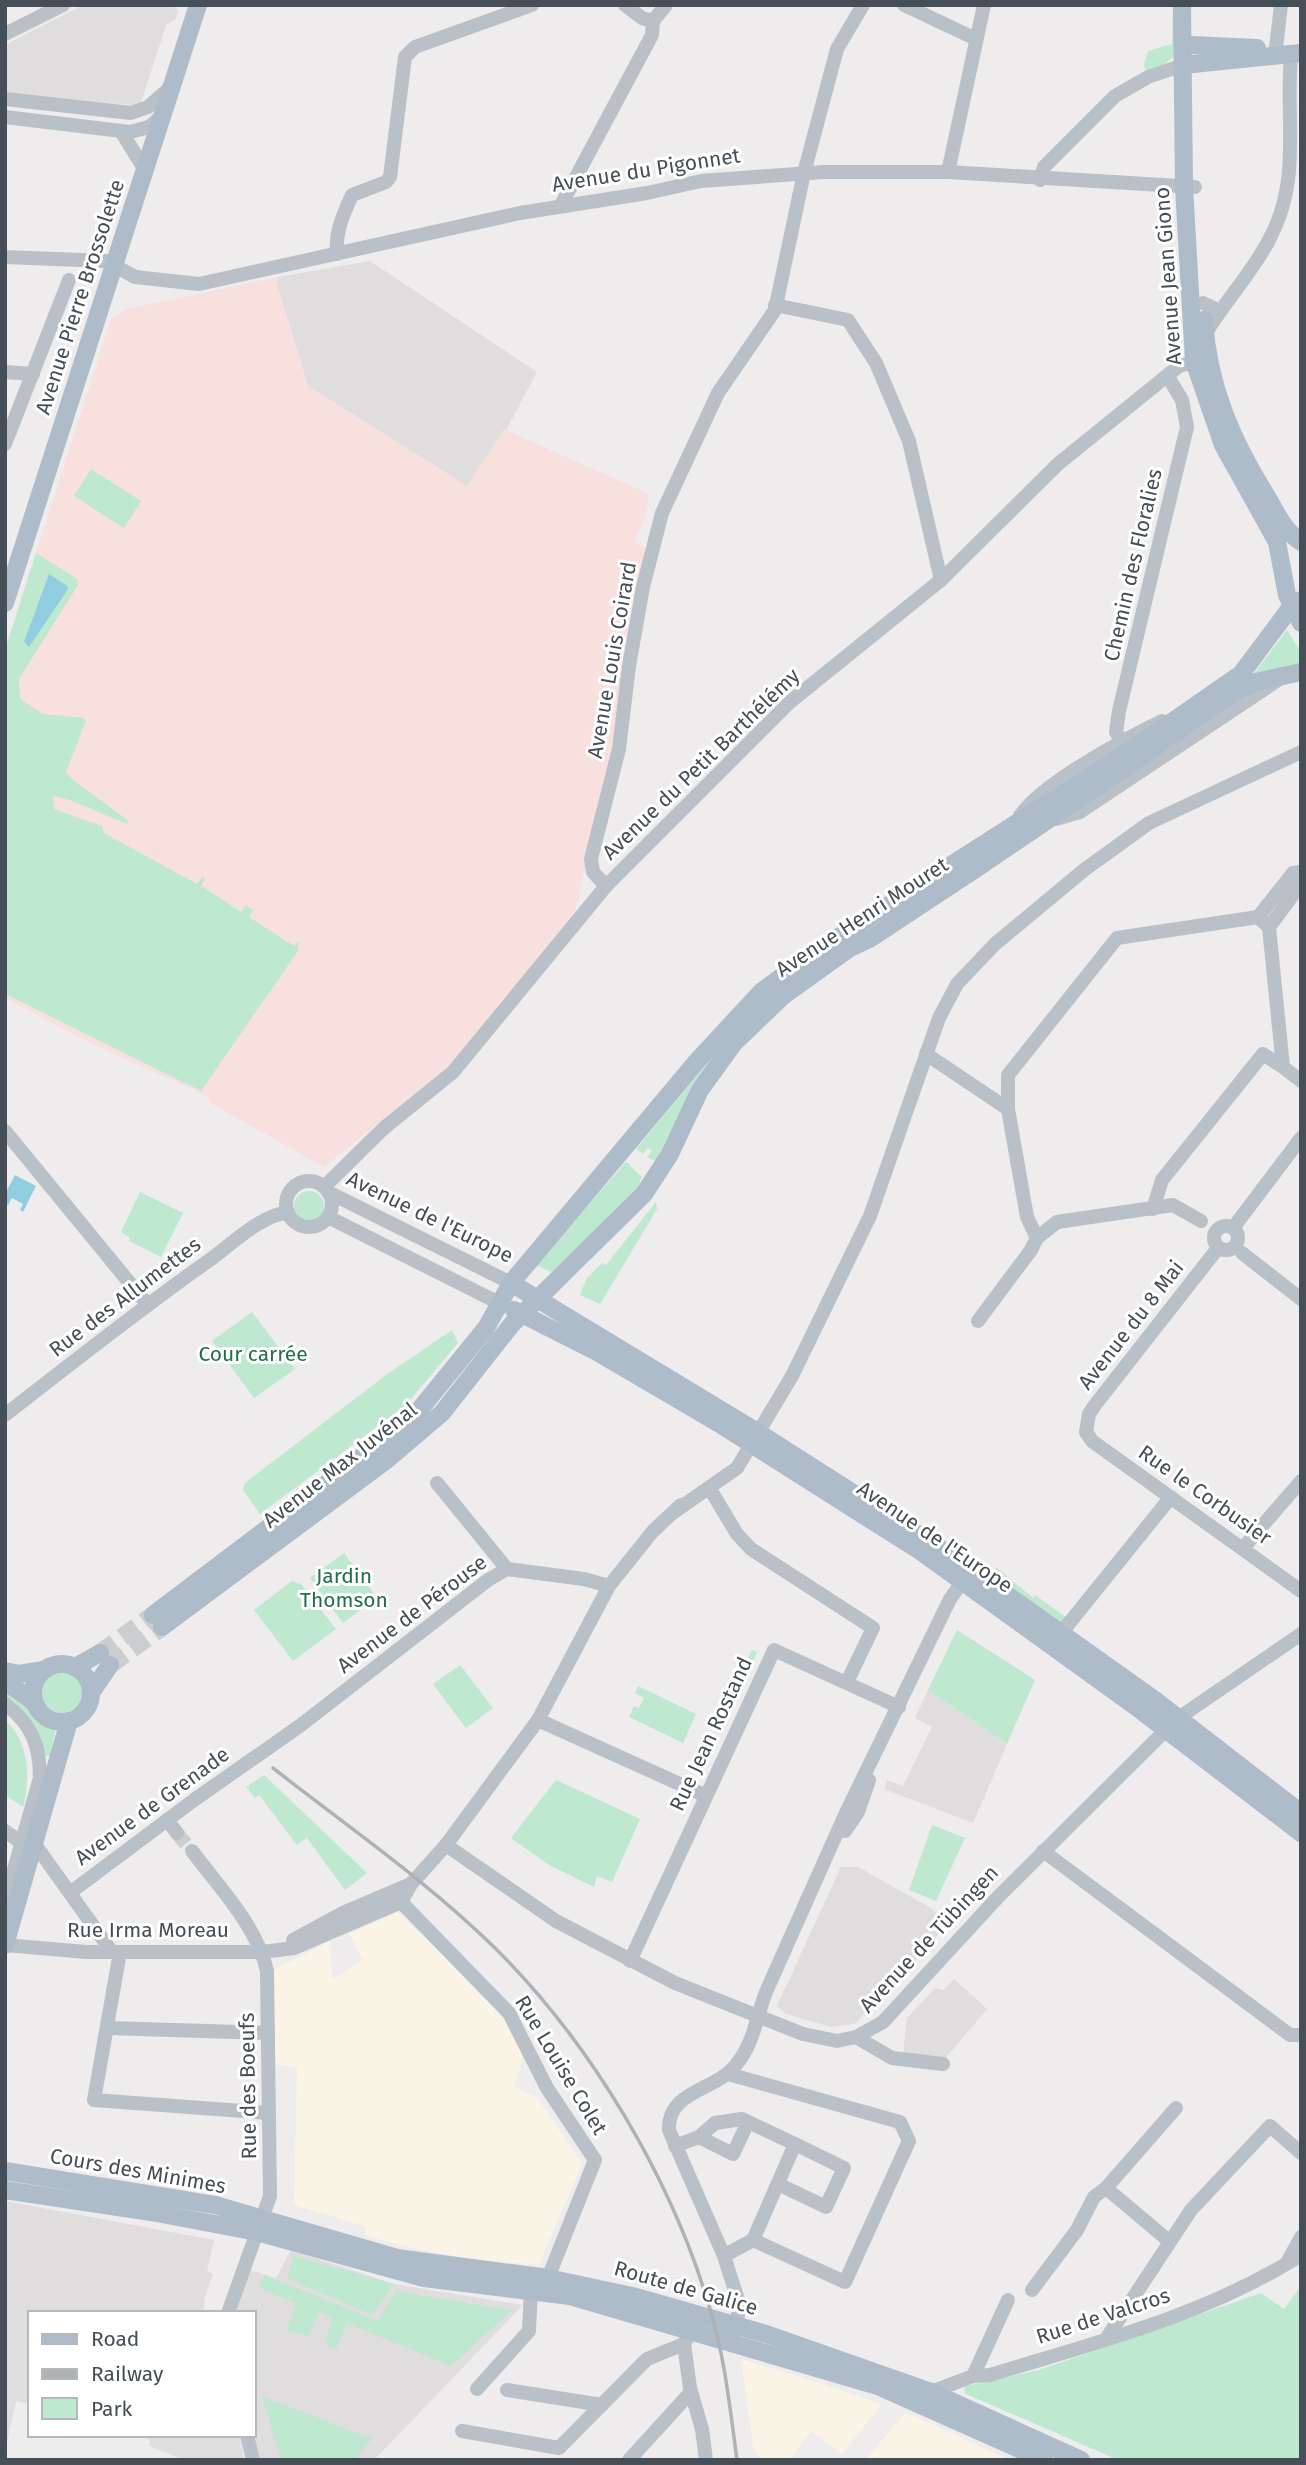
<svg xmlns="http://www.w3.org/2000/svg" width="1306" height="2465" viewBox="0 0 1306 2465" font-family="'Fira Sans',sans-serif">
	<rect width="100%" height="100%" fill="#eeecec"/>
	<!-- commercial -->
	<g fill="#f9f4e6">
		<polygon points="398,1912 511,2020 524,2055 514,2087 537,2097 582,2164 539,2265 465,2258 398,2245 365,2235 367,2227 294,2205 297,2068 273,2064 274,1970 330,1941 332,1977 335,1978 363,1960 349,1934"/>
		<polygon points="741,2359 811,2380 882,2404 842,2454 811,2431 789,2460 765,2460 756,2453 753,2445"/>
		<polygon points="905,2413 928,2422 1009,2460 865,2460"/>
	</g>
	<!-- education -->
	<g fill="#dfdddd">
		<polygon points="83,5 172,5 178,10 176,18 166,25 140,106 5,93 5,45"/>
		<polygon points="370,261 537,372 506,430 467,486 308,386 277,285 278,277"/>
		<polygon points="928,1690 1007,1744 973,1823 884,1789 887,1780 903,1786 932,1727 915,1718"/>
		<polygon points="841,1867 858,1867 931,1908 947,1924 877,2006 870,2004 857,2023 831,2027 786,2014 777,2006"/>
		<polygon points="954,1979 987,2009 945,2059 903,2055 907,2018 935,1988 943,1990"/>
		<polygon points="5,2201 214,2240 207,2271 213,2274 204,2299 204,2313 30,2313 30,2404 16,2401 5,2452"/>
		<polygon points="291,2250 394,2284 523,2305 374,2460 256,2460 254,2313 228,2313 243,2268 276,2278"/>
		<polygon points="135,2435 239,2435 244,2460 185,2460 149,2446 150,2440"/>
	</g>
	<!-- medical -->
	<polygon fill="#f7e0de" points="278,277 277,285 308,386 467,486 504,429 649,494 644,522 634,542 647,549 615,739 575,912 457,1059 324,1167 212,1104 207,1096 86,1041 5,998 5,650 111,319 127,309"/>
	<!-- green -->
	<g fill="#bee8d0">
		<polygon points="1173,5 1178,53 1148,77 1144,65 1148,51 1172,44"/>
		<polygon points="91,469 141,501 124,528 74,496"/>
		<polygon points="36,553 77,579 78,585 19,679 20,699 43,714 84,718 86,721 66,772 73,780 129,821 127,824 70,800 53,796 54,809 102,826 104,833 197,884 202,877 205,879 201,886 241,912 246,905 253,910 249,917 294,946 299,940 298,951 201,1091 5,994 5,650"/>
		<polygon points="1287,630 1301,652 1301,666 1253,675"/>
		<polygon points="1111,768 765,1005 656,1161 647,1157 652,1151 648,1148 643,1154 636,1149 725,1041 773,993"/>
		<polygon points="626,1162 642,1177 634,1196 551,1272 536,1265"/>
		<circle cx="309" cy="1206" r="15"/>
		<polygon points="140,1192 183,1213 161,1257 129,1241 130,1238 121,1232"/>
		<polygon points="656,1202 657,1209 600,1304 580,1295 587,1278 602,1263 606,1265"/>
		<polygon points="252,1312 295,1369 254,1398 212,1341"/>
		<polygon points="452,1330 458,1343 405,1406 260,1514 243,1490 245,1483 386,1375"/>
		<polygon points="344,1553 377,1598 343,1623 310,1578"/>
		<polygon points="996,1567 1033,1598 1035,1595 1067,1618 1062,1624 992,1573"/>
		<polygon points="292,1581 301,1584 336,1629 293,1661 254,1610"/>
		<polygon points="957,1630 1035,1680 1007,1744 928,1690"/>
		<polygon points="752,1650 757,1652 724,1728 717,1724"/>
		<polygon points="460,1665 493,1708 466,1728 433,1684"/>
		<circle cx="62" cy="1692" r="21"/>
		<polygon points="638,1686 696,1714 683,1743 629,1717 634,1706 639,1708 644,1698 635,1693"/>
		<path d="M5,1687C31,1699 31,1720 56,1728L50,1756L43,1755L5,1698Z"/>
		<path d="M5,1720C29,1742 31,1777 23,1807L5,1795Z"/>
		<polygon points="264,1775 367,1873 345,1890 307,1838 297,1845 259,1795 255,1798 246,1787"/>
		<polygon points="556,1780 640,1819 612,1882 597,1876 594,1887 549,1865 511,1838"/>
		<polygon points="932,1825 965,1838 936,1901 909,1890"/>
		<polygon points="294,2256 394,2284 373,2315 287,2278"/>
		<polygon points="264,2275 378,2321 396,2291 512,2310 451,2366 347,2323 336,2349 325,2345 332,2318 319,2312 309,2336 287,2331 296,2303 259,2288"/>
		<polygon points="1301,2286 1301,2460 1118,2460 964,2393 965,2386 1039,2370 1261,2293 1284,2309"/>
		<polygon points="262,2396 372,2439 354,2460 281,2460"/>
	</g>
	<!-- water -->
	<g fill="#90cde0">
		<polygon points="49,574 67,586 68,589 29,647 24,642"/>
		<polygon points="15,1175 36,1186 23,1212 20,1210 23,1204 12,1198 8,1205 5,1203 5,1194"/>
	</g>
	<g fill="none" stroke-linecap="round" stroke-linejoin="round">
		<!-- minor-tunnel -->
		<polyline stroke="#cccdce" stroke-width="14" stroke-dasharray="14 7" stroke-linecap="butt" points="177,1833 192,1851"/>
		<!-- major-tunnel -->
		<g stroke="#cccdce" stroke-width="18" stroke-dasharray="18 9" stroke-linecap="butt">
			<polyline points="100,1653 153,1615"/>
			<polyline points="110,1665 162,1627"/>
		</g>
		<!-- minor -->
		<g stroke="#b9c0c7" stroke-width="14">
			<polyline points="625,5 642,18 653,21 666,5"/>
			<polyline points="904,5 976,39"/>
			<polyline points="5,34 63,5"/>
			<polyline points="1275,57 1281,5"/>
			<polyline points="5,99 131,113 148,107 172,86"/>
			<polyline points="5,117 130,132 149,127 162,116"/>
			<polyline points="121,131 145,170"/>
			<polyline points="948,172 984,5"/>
			<polyline points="1040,180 1044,167 1115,96 1148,77 1183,65"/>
			<polyline points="561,205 652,35 653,21"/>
			<path d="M337,254C335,232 343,215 352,195L386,182L390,177L405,57L415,47L532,5"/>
			<polyline points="5,257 106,261 135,277 199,284 520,213 647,193 701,181 824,172 948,172 1195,187"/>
			<polyline points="1203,303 1220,311"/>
			<polyline points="775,305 848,320 876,363 909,441 941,580"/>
			<path d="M1203,338C1222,304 1251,275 1269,240C1302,180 1285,120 1291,56"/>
			<polyline points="5,372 33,374"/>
			<polyline points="5,444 69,280"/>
			<polyline points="1133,760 1116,732 1119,711 1187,427 1182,400 1168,377"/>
			<path d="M1020,816C1042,783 1125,739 1162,721"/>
			<polyline points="1056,819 1080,812 1278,680"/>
			<polyline points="606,886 593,872 591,859 619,749 629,666 643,587 662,513 718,393 775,310 804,173 837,49 863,5"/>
			<polyline points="1258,917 1269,927 1283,1067 1301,1081"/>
			<polyline points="1258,917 1293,873 1301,872"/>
			<polyline points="1269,927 1301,884"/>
			<polyline points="926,1054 1008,1109"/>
			<polyline points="5,1131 147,1304"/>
			<circle cx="309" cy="1204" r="23"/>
			<polyline points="324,1187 384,1128 453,1072 606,886 790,702 941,580 1058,464 1179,366 1202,360"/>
			<polyline points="328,1192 511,1283"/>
			<polyline points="1153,1209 1162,1180 1263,1054 1283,1067"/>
			<polyline points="328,1217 501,1304"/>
			<circle cx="1226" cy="1238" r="12"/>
			<polyline points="1233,1228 1301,1138"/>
			<polyline points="1037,1238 1027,1217 1008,1109 1008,1075 1117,938 1258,917"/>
			<polyline points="1218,1248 1095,1405 1089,1414 1086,1432 1092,1441 1301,1591"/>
			<polyline points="1242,1253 1301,1299"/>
			<polyline points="978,1321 1031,1250 1037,1238 1057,1222 1173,1205 1201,1221"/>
			<path d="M5,1415C73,1362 140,1309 211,1259C233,1243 260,1216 288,1212"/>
			<polyline points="437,1483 507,1569"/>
			<polyline points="710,1489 737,1534 751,1549 873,1628 847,1682"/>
			<polyline points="674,1512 737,1468 792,1376 870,1216 939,1018 957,984 995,944 1084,870 1149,823 1301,752"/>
			<polyline points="1244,1547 1301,1481"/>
			<polyline points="1062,1632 1171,1497"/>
			<path d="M5,1704C32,1724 40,1746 40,1778L5,1901"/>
			<polyline points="538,1720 704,1795"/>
			<polyline points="167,1820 177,1833"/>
			<polyline points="5,1831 22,1843 34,1843 112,1952"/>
			<polyline points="845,1831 858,1812 869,1780"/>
			<polyline points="446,1845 556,1921 675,1983 803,2034 837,2041 856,2037 883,2022 999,1896 1177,1719 1301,1634"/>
			<path d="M192,1851C219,1887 257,1926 267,1971L270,2196L228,2313"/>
			<polyline points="1043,1851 1290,2035 1301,2035"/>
			<polyline points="71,1892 194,1800 301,1725 488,1580 507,1569 584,1579 609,1586"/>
			<polyline points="401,1902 509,2013 547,2088 595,2160 548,2278"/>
			<polyline points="293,1940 345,1912 411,1884"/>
			<polyline points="5,1945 86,1952 263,1952 294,1948 401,1902 411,1884 446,1845 538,1720 609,1586 653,1531 681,1505"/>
			<polyline points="120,1952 94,2100 268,2113"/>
			<polyline points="630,1961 774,1650 899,1707"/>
			<polyline points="108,2028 268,2033"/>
			<polyline points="856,2037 892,2058 943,2064"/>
			<polyline points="728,2074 900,2122 909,2141 845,2282 753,2240"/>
			<polyline points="699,2137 733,2154 748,2122"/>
			<polyline points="675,2146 699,2137 715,2123 742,2119 795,2144 753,2240 729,2253"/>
			<polyline points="778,2184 826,2207 844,2168 795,2144"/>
			<polyline points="1169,2241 1106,2188 1176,2108"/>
			<polyline points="1287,2263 1301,2237"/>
			<polyline points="1032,2290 1077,2230 1094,2197 1106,2188"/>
			<path d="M730,2334L737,2325L739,2303L724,2256L669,2130C667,2091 715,2091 735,2066C754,2044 756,2018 766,1992L844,1817L950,1599L968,1574"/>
			<polyline points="687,2338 684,2344 690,2388 702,2429 706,2460"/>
			<polyline points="1106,2339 1191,2210 1270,2126 1301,2153"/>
			<polyline points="973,2376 1008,2300"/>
			<polyline points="477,2389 529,2331 531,2289"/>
			<polyline points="507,2390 602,2405"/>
			<path d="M928,2398L931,2392L973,2376L990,2375C1094,2343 1203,2316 1296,2258"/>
			<polyline points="462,2431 559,2448 647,2359 684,2344"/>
			<polyline points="247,2435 253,2460"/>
			<polyline points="629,2460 691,2392"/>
		</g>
		<!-- major -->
		<g stroke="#aebbc8" stroke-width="18">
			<polyline points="1182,5 1184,187 1194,361 1223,445 1277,542 1287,595 1301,623"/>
			<polyline points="1191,45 1257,48"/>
			<polyline points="1183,65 1301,53"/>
			<path d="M1204,320C1208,386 1232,440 1266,495C1276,512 1284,531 1301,542"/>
			<polyline points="5,603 198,5"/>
			<polyline points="511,1283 759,1433 955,1558 1155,1700 1301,1813"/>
			<polyline points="514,1310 597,1352 718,1423 920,1551 1139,1709 1301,1833"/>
			<polyline points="153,1615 412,1419 486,1328 511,1283 697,1061 761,992 814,953 1146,740 1241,674 1291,607 1301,600"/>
			<polyline points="162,1627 388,1459 442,1413 512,1324 644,1194 670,1154 700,1090 734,1043 783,996 850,948 871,938 977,868 1236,692 1256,682 1301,672"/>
			<circle cx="62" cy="1693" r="29"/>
			<polyline points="75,1667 100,1653"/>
			<polyline points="5,1671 19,1674 44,1670"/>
			<polyline points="5,1681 34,1702"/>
			<polyline points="91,1693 110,1665"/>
			<polyline points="5,1945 69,1721"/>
			<polyline points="5,2171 215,2205 397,2258 548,2278 632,2296 766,2334 931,2392 1081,2460"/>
			<polyline points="5,2190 151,2212 257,2232 424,2278 570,2296 878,2386 1044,2460"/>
		</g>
		<!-- rail -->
		<path stroke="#afb1b6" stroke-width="3.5" d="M273,1768C348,1827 427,1881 495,1948C591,2043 672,2179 710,2309C725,2358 730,2409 737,2460"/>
	</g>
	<g text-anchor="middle" stroke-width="6" stroke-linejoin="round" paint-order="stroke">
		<!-- street labels -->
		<g font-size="21" fill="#464f57" stroke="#fff">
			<text transform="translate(646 170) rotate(-9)" y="7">Avenue du Pigonnet</text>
			<text transform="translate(1168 276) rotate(-94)" y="7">Avenue Jean Giono</text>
			<text transform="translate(80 297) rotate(-72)" y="7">Avenue Pierre Brossolette</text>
			<text transform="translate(1133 565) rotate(-77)" y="7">Chemin des Floralies</text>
			<text transform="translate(612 660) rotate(-80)" y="7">Avenue Louis Coirard</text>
			<text transform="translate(701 764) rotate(-44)" y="7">Avenue du Petit Barthélémy</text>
			<text transform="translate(862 917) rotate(-33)" y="7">Avenue Henri Mouret</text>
			<text transform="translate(430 1217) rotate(26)" y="7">Avenue de l'Europe</text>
			<text transform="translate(125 1297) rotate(-37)" y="7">Rue des Allumettes</text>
			<text transform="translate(1131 1325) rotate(-52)" y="7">Avenue du 8 Mai</text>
			<text transform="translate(340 1465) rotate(-38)" y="7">Avenue Max Juvénal</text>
			<text transform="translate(1205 1495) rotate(35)" y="7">Rue le Corbusier</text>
			<text transform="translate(935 1537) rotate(34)" y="7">Avenue de l'Europe</text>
			<text transform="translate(412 1614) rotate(-37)" y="7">Avenue de Pérouse</text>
			<text transform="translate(711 1734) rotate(-65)" y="7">Rue Jean Rostand</text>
			<text transform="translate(152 1806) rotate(-36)" y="7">Avenue de Grenade</text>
			<text x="148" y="1937">Rue Irma Moreau</text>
			<text transform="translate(929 1939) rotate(-47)" y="7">Avenue de Tübingen</text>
			<text transform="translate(561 2065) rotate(59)" y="7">Rue Louise Colet</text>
			<text transform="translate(248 2086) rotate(-91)" y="7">Rue des Boeufs</text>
			<text transform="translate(138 2171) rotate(10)" y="7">Cours des Minimes</text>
			<text transform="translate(686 2288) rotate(16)" y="7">Route de Galice</text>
			<text transform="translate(1103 2316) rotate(-18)" y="7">Rue de Valcros</text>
		</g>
		<!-- park labels -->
		<g font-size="21" fill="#216f4a" stroke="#fff">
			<text x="253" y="1361">Cour carrée</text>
			<text x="344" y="1583">Jardin<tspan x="344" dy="24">Thomson</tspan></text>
		</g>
	</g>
	<!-- border -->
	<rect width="1306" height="2465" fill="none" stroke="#464f57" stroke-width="14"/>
	<!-- legend -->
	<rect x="28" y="2311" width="228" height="126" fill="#ffffff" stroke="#b5b9bc" stroke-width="2"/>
	<rect x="42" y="2334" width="35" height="10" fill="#aebbc8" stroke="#b5b9bc" stroke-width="2"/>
	<text x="91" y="2346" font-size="21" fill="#464f57">Road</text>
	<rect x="42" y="2369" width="35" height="10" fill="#afb1b6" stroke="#b5b9bc" stroke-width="2"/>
	<text x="91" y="2381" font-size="21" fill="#464f57">Railway</text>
	<rect x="42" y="2398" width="35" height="21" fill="#bee8d0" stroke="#b5b9bc" stroke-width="2"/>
	<text x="91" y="2416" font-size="21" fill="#464f57">Park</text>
</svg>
